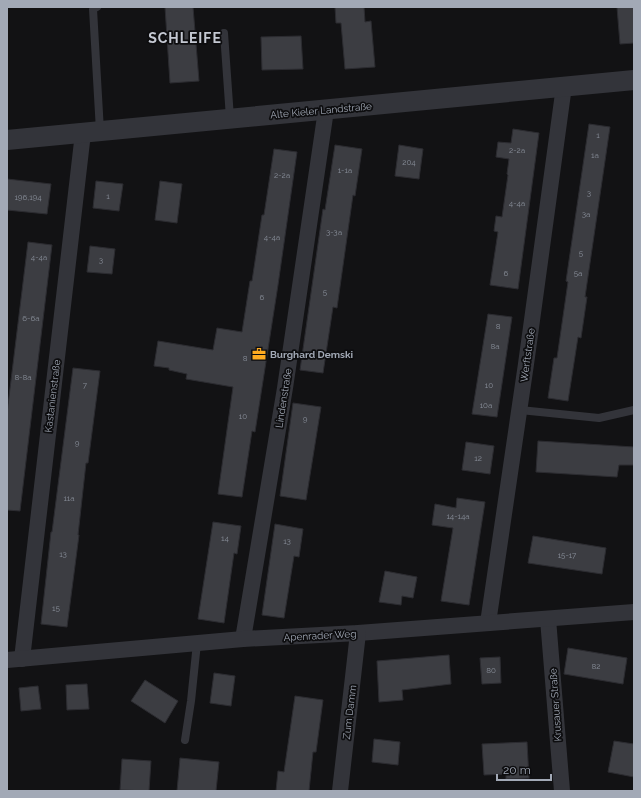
<svg xmlns="http://www.w3.org/2000/svg" width="641" height="798" viewBox="0 0 641 798" font-family="Raleway,sans-serif">
	<rect width="100%" height="100%" fill="#121214"/>
	<!-- building -->
	<g fill="#3c3d42" stroke="#2c2c31">
		<polygon points="165,7 193,7 199,81 170,83"/>
		<polygon points="335,7 364,7 365,22 371,21 375,67 345,69 341,23 336,23"/>
		<polygon points="617,7 634,7 634,43 620,44"/>
		<polygon points="301,36 303,69 262,70 261,37"/>
		<polygon points="589,124 610,127 585,297 587,297 581,338 578,337 568,401 548,398 554,358 557,358 568,282 566,281"/>
		<polygon points="513,129 539,133 518,289 490,285 498,232 494,231 496,216 502,217 508,175 507,174 509,159 496,157 498,142 511,143"/>
		<polygon points="335,145 362,149 355,196 353,195 337,308 333,307 323,373 300,370 323,209 325,210"/>
		<polygon points="399,145 423,149 419,179 395,176"/>
		<polygon points="274,149 297,152 278,285 255,432 252,431 242,497 218,494 233,387 186,379 187,374 169,370 169,368 154,366 158,341 213,350 217,328 242,332 250,281 252,281 262,215 264,215"/>
		<polygon points="7,179 51,184 47,214 7,210"/>
		<polygon points="96,181 123,184 119,211 93,208"/>
		<polygon points="160,181 182,184 177,223 155,220"/>
		<polygon points="28,242 52,245 20,511 7,510 7,413"/>
		<polygon points="90,246 115,249 112,274 87,272"/>
		<polygon points="488,314 512,317 497,417 472,414"/>
		<polygon points="73,368 100,371 88,463 86,463 78,535 79,535 67,627 41,624 51,532 52,532"/>
		<polygon points="293,403 321,407 306,500 280,496"/>
		<polygon points="538,441 634,447 634,465 619,465 617,477 536,472"/>
		<polygon points="466,442 494,446 490,474 462,470"/>
		<polygon points="457,498 485,502 469,605 441,601 453,528 432,525 435,504 456,508"/>
		<polygon points="213,522 241,526 237,554 234,553 224,623 198,619"/>
		<polygon points="275,524 303,529 299,557 294,556 284,618 262,615"/>
		<polygon points="533,536 606,548 602,574 528,563"/>
		<polygon points="385,571 417,577 413,598 402,596 401,605 379,602"/>
		<polygon points="568,648 627,658 623,684 564,674"/>
		<polygon points="449,655 451,684 402,690 403,700 379,702 377,661"/>
		<polygon points="500,657 501,683 482,684 480,658"/>
		<polygon points="214,673 235,676 231,706 210,703"/>
		<polygon points="145,680 178,701 165,723 131,701"/>
		<polygon points="87,684 89,709 67,710 66,685"/>
		<polygon points="38,686 41,709 21,711 19,688"/>
		<polygon points="295,696 323,700 316,752 313,752 309,791 276,791 278,771 284,772"/>
		<polygon points="374,739 400,742 398,765 372,762"/>
		<polygon points="614,741 634,744 634,777 608,772"/>
		<polygon points="527,742 529,778 506,779 506,774 484,775 482,744"/>
		<polygon points="180,758 219,762 216,791 177,791"/>
		<polygon points="122,759 151,761 149,791 120,790"/>
	</g>
	<g fill="none" stroke-linecap="round" stroke-linejoin="round">
		<!-- service -->
		<g stroke="#33343a" stroke-width="8">
			<polyline points="97,7 93,9 100,131"/>
			<polyline points="224,33 230,118"/>
			<polyline points="520,410 599,418 634,410"/>
			<polyline points="185,740 191,701 197,643"/>
		</g>
		<!-- minor -->
		<g stroke="#33343a" stroke-width="16">
			<polyline points="548,619 562,791"/>
			<polyline points="488,623 526,364 564,86"/>
			<polyline points="243,639 285,388 326,110"/>
			<polyline points="22,659 83,133"/>
			<polyline points="7,660 243,639 358,633 634,612"/>
			<polyline points="340,791 358,633"/>
		</g>
		<!-- tertiary -->
		<polyline stroke="#33343a" stroke-width="20" points="7,140 634,80"/>
	</g>
	<!-- icons -->
	<defs>
		<g id="office-bare" transform="scale(1.08)"><path d="M-6-3h4V-5.5h4V-3h4V5H-6ZM-1-4.5V-3h2v-1.5ZM-6 0V1H6V0Z" fill="#ffab20" stroke="#0d0d0f" stroke-width="2.5" paint-order="stroke"/></g>
	</defs>
	<g fill-rule="evenodd">
		<use href="#office-bare" x="259" y="354"/>
	</g>
	<g text-anchor="middle" stroke-width="3.5" stroke-linejoin="round" paint-order="stroke">
		<!-- number labels -->
		<g font-size="8" fill="#888e99">
			<text x="598" y="138">1</text>
			<text x="517" y="153">2-2a</text>
			<text x="595" y="158">1a</text>
			<text x="409" y="165">204</text>
			<text x="345" y="173">1-1a</text>
			<text x="282" y="178">2-2a</text>
			<text x="589" y="196">3</text>
			<text x="108" y="199">1</text>
			<text x="28" y="200">196,194</text>
			<text x="517" y="206">4-4a</text>
			<text x="586" y="217">3a</text>
			<text x="334" y="235">3-3a</text>
			<text x="272" y="240">4-4a</text>
			<text x="581" y="256">5</text>
			<text x="39" y="260">4-4a</text>
			<text x="101" y="263">3</text>
			<text x="506" y="276">6</text>
			<text x="578" y="276">5a</text>
			<text x="325" y="295">5</text>
			<text x="262" y="300">6</text>
			<text x="31" y="321">6-6a</text>
			<text x="498" y="329">8</text>
			<text x="495" y="349">8a</text>
			<text x="245" y="361">8</text>
			<text x="23" y="380">8-8a</text>
			<text x="85" y="388">7</text>
			<text x="489" y="388">10</text>
			<text x="486" y="408">10a</text>
			<text x="243" y="419">10</text>
			<text x="305" y="422">9</text>
			<text x="77" y="446">9</text>
			<text x="478" y="461">12</text>
			<text x="69" y="501">11a</text>
			<text x="458" y="519">14-14a</text>
			<text x="225" y="541">14</text>
			<text x="287" y="544">13</text>
			<text x="63" y="557">13</text>
			<text x="567" y="558">15-17</text>
			<text x="56" y="611">15</text>
			<text x="596" y="669">82</text>
			<text x="491" y="673">80</text>
		</g>
		<!-- street labels -->
		<g font-size="10" fill="#a2a9b6" stroke="#0d0d0f">
			<text transform="translate(321 110) rotate(-5)" y="4">Alte Kieler Landstraße</text>
			<text transform="translate(527 355) rotate(-82)" y="4">Werftstraße</text>
			<text transform="translate(52 396) rotate(-83)" y="4">Kastanienstraße</text>
			<text transform="translate(283 398) rotate(-81)" y="4">Lindenstraße</text>
			<text transform="translate(320 635) rotate(-3)" y="4">Apenrader Weg</text>
			<text transform="translate(555 705) rotate(-94)" y="4">Krusauer Straße</text>
			<text transform="translate(349 712) rotate(-83)" y="4">Zum Damm</text>
		</g>
		<!-- poi labels -->
		<g font-size="10" font-weight="bold" fill="#a2a9b6" stroke="#0d0d0f" text-anchor="start">
			<text x="270" y="358">Burghard Demski</text>
		</g>
		<!-- district labels -->
		<g font-size="14" font-weight="bold" letter-spacing="1" fill="#c4c8d2" stroke="#0d0d0f">
			<text x="185" y="43">SCHLEIFE</text>
		</g>
	</g>
	<!-- border -->
	<rect width="641" height="798" fill="none" stroke="#a2a9b6" stroke-width="16"/>
	<!-- scale -->
	<path d="M497 774v6h54v-6" fill="none" stroke="#a2a9b6" stroke-width="2"/>
	<text x="503" y="774" font-size="12" fill="#a2a9b6" stroke="#0d0d0f" stroke-width="3" paint-order="stroke">20 m</text>
</svg>
